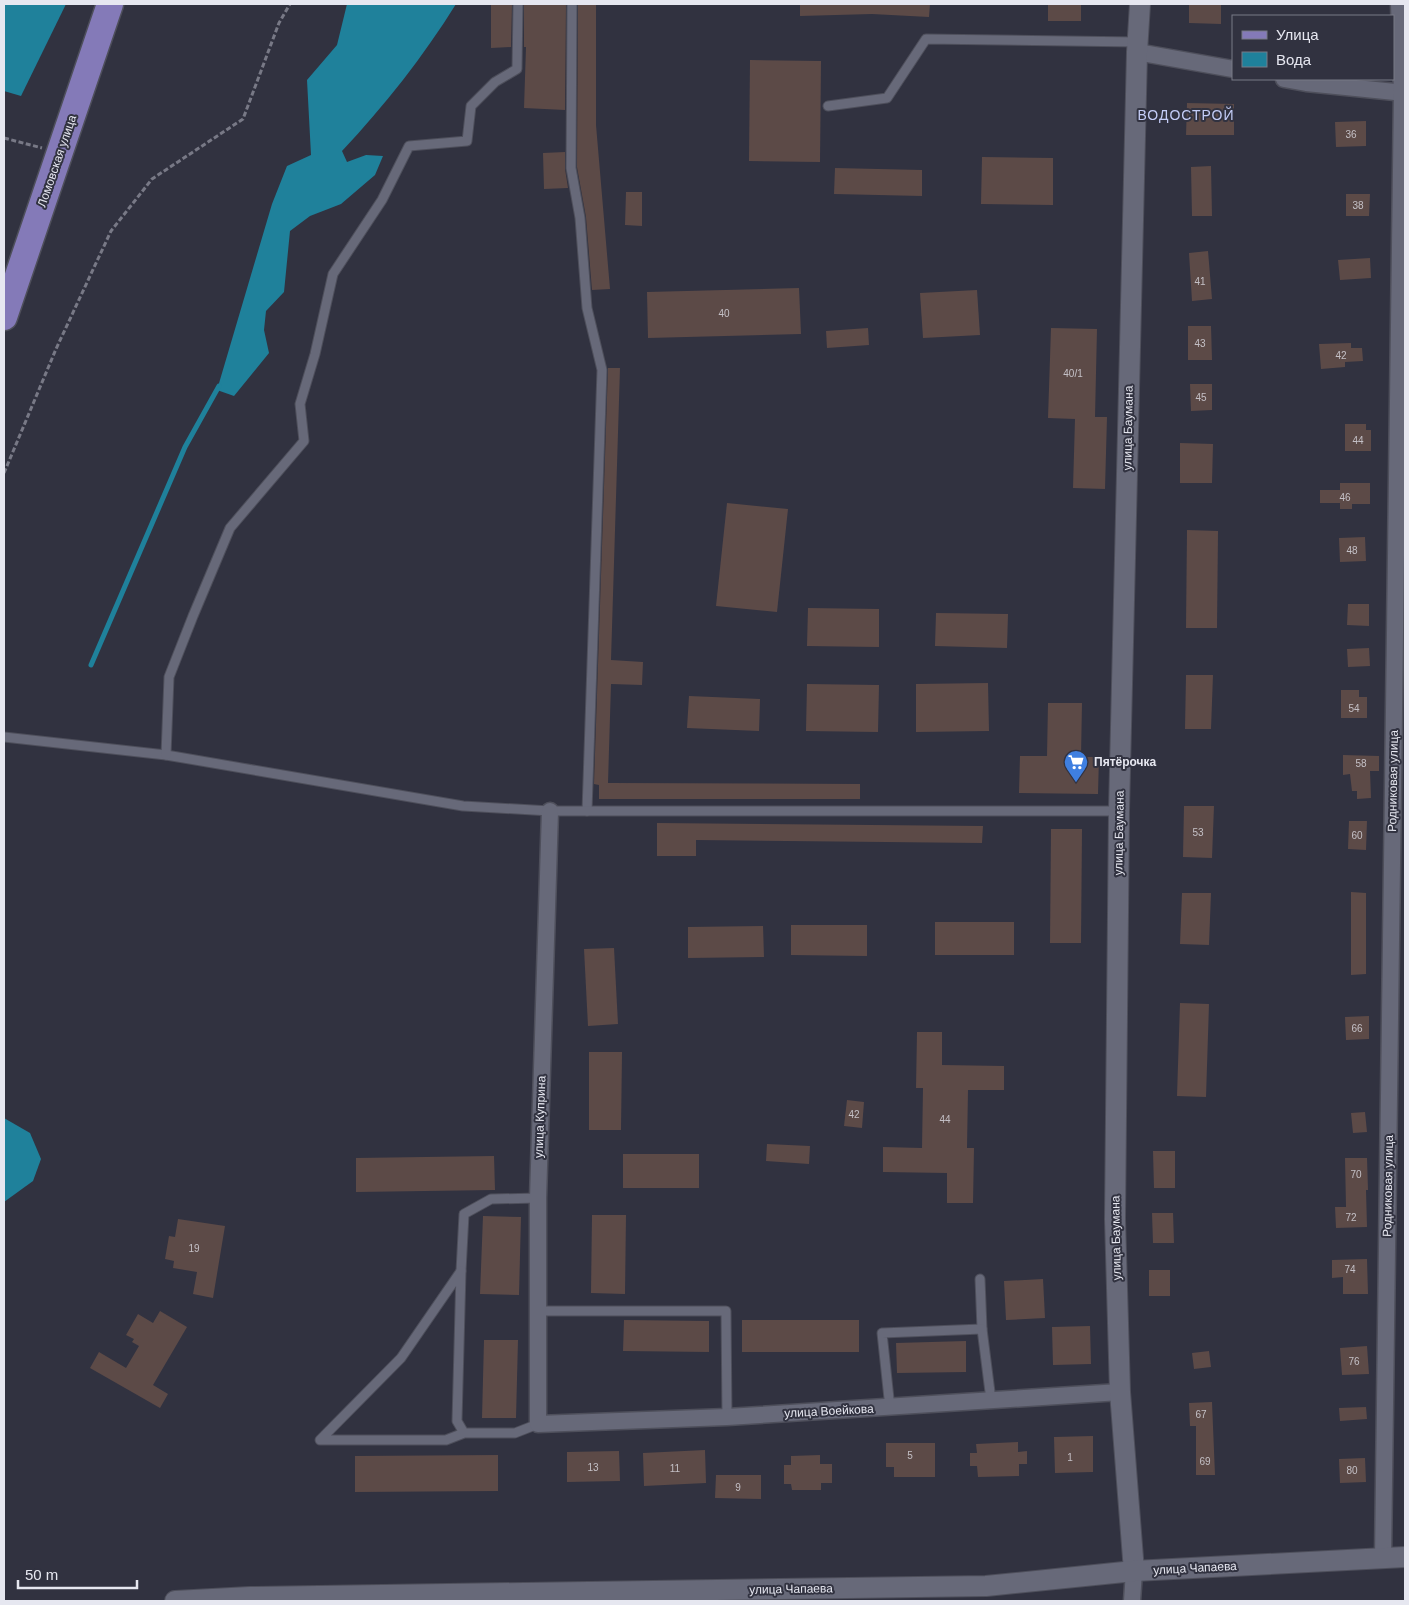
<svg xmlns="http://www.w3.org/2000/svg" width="1409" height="1605" viewBox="0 0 1409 1605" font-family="Arial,sans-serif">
	<rect width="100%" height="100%" fill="#313240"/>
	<!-- water -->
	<g fill="#1f819b">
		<polygon points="4,4 66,4 21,96 4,91"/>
		<path d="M347,4H456C423,57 385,105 342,151L347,162L366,155L383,156L375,175L341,204L310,216L290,231L284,292L266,311L264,330L269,353L234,396L217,390L272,204L287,166L311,155L307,80L337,45Z"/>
		<polygon points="4,1118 30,1133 41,1159 33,1181 4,1202"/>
	</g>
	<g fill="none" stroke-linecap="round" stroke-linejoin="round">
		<!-- stream -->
		<polyline stroke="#1f819b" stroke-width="5" points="91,665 185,447 219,386"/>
	</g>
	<!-- building -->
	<g fill="#5c4a47">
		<polygon points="491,4 512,4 511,47 491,48"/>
		<polygon points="524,4 566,4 565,110 524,108 526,47 524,47"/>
		<polygon points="578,4 596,4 596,125 610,289 592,290 586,217 577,167"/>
		<polygon points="800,4 930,4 929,17 872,14 800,16"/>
		<rect x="1048" y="4" width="33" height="17"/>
		<polygon points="1189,4 1221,4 1221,24 1189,23"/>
		<polygon points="750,60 821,61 820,162 749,161"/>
		<polygon points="1187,103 1234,104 1234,135 1186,135"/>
		<polygon points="1366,121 1366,146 1336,147 1335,122"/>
		<polygon points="565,152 565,169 568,188 544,189 543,153"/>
		<polygon points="982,157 1053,158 1053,205 981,204"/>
		<polygon points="1211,166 1212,216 1192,216 1191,167"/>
		<polygon points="835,168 922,170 922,196 834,194"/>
		<polygon points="626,192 642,192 642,226 625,225"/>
		<polygon points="1346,194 1370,194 1369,216 1346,216"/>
		<polygon points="1208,251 1212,299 1192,301 1189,253"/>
		<polygon points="1370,258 1371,278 1340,280 1338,260"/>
		<polygon points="799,288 801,334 648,338 647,292"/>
		<polygon points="977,290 980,335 923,338 920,293"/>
		<polygon points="1188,326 1211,326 1212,360 1188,360"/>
		<polygon points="868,328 869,345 827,348 826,331"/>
		<polygon points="1051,328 1097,329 1095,417 1107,417 1105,489 1073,488 1075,419 1048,418"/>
		<polygon points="1351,343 1351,348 1362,348 1363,361 1345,362 1345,367 1321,369 1319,344"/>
		<polygon points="608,368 620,368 611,660 643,662 642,685 611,684 608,783 860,784 860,799 599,799 599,785 594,784"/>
		<polygon points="1190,384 1212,384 1212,410 1191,411"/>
		<polygon points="1345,424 1366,424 1366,430 1371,430 1371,451 1345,451"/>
		<polygon points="1180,443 1213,444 1212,483 1180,483"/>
		<polygon points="1340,483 1370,483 1370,504 1352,504 1352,509 1340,509 1340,503 1320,503 1320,490 1340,490"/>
		<polygon points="727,503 788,509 777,612 716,606"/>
		<polygon points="1187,530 1218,531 1217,628 1186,628"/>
		<polygon points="1365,537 1366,561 1340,562 1339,538"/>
		<polygon points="1348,604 1369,604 1369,626 1347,625"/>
		<polygon points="808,608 879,609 879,647 807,646"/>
		<polygon points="936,613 1008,614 1007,648 935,646"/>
		<polygon points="1369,648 1370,666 1348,667 1347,649"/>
		<polygon points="1186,675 1213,675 1211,729 1185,729"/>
		<polygon points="988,683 989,731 916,732 916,684"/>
		<polygon points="807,684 879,685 878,732 806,731"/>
		<polygon points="1341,690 1359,690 1359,697 1367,697 1367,718 1341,718"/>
		<polygon points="689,696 760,699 759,731 687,728"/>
		<polygon points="1048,703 1082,703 1081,757 1099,757 1098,794 1019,793 1020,756 1047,756"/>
		<polygon points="1343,755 1379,756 1379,771 1370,771 1371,798 1357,799 1357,791 1352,791 1350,774 1343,775"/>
		<polygon points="1184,806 1214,806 1212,858 1183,857"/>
		<polygon points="1349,821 1367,821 1366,850 1348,849"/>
		<polygon points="657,823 983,826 982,843 696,840 696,856 657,856"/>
		<polygon points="1051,829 1082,829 1081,943 1050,943"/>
		<polygon points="1351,892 1366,893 1366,974 1351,975"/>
		<polygon points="1182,893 1211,893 1209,945 1180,944"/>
		<rect x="935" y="922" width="79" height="33"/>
		<polygon points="791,925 867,925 867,956 791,955"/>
		<polygon points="763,926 764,957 688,958 688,927"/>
		<polygon points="614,948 618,1024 588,1026 584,949"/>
		<polygon points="1180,1003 1209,1004 1206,1097 1177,1096"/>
		<polygon points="1369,1016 1369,1039 1346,1040 1345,1017"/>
		<polygon points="917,1032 942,1032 942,1065 1004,1066 1004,1090 968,1090 967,1148 974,1148 973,1203 947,1203 947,1173 883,1172 883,1147 922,1148 923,1088 916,1088"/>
		<polygon points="589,1052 622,1052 621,1130 589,1130"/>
		<polygon points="847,1100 864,1102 862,1128 844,1126"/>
		<polygon points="1365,1112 1367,1132 1353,1133 1351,1113"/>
		<polygon points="767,1144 810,1146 809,1164 766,1161"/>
		<polygon points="1153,1151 1175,1151 1175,1188 1154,1188"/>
		<rect x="623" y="1154" width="76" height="34"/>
		<polygon points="494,1156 495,1190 356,1192 356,1158"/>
		<polygon points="1345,1158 1367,1158 1368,1190 1366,1190 1367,1227 1336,1228 1335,1207 1346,1207"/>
		<polygon points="1152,1213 1173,1213 1174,1243 1153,1243"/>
		<polygon points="592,1215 626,1215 625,1294 591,1293"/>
		<polygon points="483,1216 521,1217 519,1295 480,1294"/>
		<polygon points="178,1219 225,1226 213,1298 193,1294 197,1272 173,1268 174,1261 165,1259 169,1236 175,1237"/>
		<polygon points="1367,1259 1368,1294 1343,1294 1343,1277 1332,1278 1332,1260"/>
		<rect x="1149" y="1270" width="21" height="26"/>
		<polygon points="1043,1279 1045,1318 1006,1320 1004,1281"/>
		<polygon points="160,1311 187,1327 153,1385 168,1394 160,1408 90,1368 99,1352 126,1368 139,1346 132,1342 134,1339 126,1335 138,1314 153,1323"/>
		<polygon points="624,1320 709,1321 709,1352 623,1351"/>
		<rect x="742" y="1320" width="117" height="32"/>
		<polygon points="1090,1326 1091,1364 1053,1365 1052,1327"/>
		<polygon points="484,1340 518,1340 516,1418 482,1418"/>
		<polygon points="966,1341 966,1372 897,1373 896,1343"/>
		<polygon points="1367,1346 1369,1374 1342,1375 1340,1348"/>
		<polygon points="1209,1351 1211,1367 1194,1369 1192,1353"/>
		<polygon points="1212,1402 1215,1475 1196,1475 1196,1426 1190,1426 1189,1403"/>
		<polygon points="1366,1407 1367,1419 1340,1421 1339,1408"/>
		<polygon points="1093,1436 1093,1472 1055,1473 1054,1437"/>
		<polygon points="1018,1442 1018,1452 1027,1451 1027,1464 1019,1464 1019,1476 978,1477 977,1466 970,1466 970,1453 977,1453 976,1444"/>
		<polygon points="886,1443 935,1443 935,1477 894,1477 894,1467 886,1467"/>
		<polygon points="705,1450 706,1483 644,1486 643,1453"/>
		<polygon points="619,1451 620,1481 567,1482 567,1452"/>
		<polygon points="498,1455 498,1491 355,1492 355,1456"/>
		<polygon points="820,1455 820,1464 832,1464 832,1483 821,1483 821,1490 792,1490 791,1484 784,1484 784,1465 791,1465 791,1456"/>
		<polygon points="1365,1458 1366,1482 1340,1483 1339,1459"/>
		<polygon points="716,1475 761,1475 761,1499 715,1498"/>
	</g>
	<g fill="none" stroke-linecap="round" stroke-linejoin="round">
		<!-- service casing -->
		<g stroke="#4e4f5b" stroke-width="11">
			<g id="service">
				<polyline points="572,4 571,168 580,218 587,308 602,370 587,811"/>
				<polyline points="828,106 887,98 926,39 1137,42"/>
				<polyline points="4,737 166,755 463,806 550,811 1119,811"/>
				<polyline points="166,755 169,677 193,616 230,528 304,441 300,404 315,354 333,274 382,200 409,146 467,141 471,106 495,82 517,69 518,4"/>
				<polyline points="461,1271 464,1214 491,1199 538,1198"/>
				<polyline points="980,1279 982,1329"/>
				<polyline points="537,1311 726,1311 727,1417"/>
				<polyline points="890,1408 882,1333 982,1329 991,1400"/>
				<polyline points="464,1433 457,1421 461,1271 401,1358 320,1440 446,1440 464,1433 515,1433 538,1424"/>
			</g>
		</g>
		<!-- minor casing -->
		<g stroke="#4e4f5b" stroke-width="19">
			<g id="minor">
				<polyline points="1137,52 1233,69"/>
				<polyline points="1284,79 1306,83 1405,93"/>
				<polyline points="550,811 538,1198 538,1424 727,1417 1120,1392"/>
				<polyline points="1383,1558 1402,93 1399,4"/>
				<polyline points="1132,1601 1134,1571"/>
			</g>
		</g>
		<!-- tertiary casing -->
		<g stroke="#4e4f5b" stroke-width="22">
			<g id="tertiary">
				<polyline points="1134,1571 1120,1392 1115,1219 1119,811 1137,52 1140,4"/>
				<polyline points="175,1601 250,1597 986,1586 1134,1571 1405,1557"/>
			</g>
		</g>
		<!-- primary casing -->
		<g stroke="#4e4f5b" stroke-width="29">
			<polyline id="primary" points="4,317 110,4"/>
		</g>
		<!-- path -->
		<g stroke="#787986" stroke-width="3" stroke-dasharray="5 2.5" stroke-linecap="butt">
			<polyline points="4,138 42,148"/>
			<polyline points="4,473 56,349 111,231 152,179 243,119 279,23 290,4"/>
		</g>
		<!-- service -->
		<use href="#service" stroke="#676979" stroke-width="9"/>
		<!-- minor -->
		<use href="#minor" stroke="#676979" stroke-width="16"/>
		<!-- tertiary -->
		<use href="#tertiary" stroke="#676979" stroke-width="20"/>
		<!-- primary -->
		<use href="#primary" stroke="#847ab8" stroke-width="26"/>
	</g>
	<!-- icons -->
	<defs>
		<g id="supermarket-pin" transform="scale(1.25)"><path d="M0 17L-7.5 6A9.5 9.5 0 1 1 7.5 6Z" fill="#3f7fe0" stroke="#313240"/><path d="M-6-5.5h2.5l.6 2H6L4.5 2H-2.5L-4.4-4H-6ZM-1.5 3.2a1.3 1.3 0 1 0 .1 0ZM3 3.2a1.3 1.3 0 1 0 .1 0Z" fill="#fff"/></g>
	</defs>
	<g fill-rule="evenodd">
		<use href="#supermarket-pin" x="1076" y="762"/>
	</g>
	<g text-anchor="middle" stroke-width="4" stroke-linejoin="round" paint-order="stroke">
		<!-- number labels -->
		<g font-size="10" fill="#c4c0c6">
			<text x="1351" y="138">36</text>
			<text x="1358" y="209">38</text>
			<text x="1200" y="285">41</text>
			<text x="724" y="317">40</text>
			<text x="1200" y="347">43</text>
			<text x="1341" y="359">42</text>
			<text x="1073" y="377">40/1</text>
			<text x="1201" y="401">45</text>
			<text x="1358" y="444">44</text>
			<text x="1345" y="501">46</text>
			<text x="1352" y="554">48</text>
			<text x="1354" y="712">54</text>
			<text x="1361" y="767">58</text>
			<text x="1198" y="836">53</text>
			<text x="1357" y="839">60</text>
			<text x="1357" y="1032">66</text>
			<text x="854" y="1118">42</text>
			<text x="945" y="1123">44</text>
			<text x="1356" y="1178">70</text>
			<text x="1351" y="1221">72</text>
			<text x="194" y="1252">19</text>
			<text x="1350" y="1273">74</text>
			<text x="1354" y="1365">76</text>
			<text x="1201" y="1418">67</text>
			<text x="910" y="1459">5</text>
			<text x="1070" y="1461">1</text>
			<text x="1205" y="1465">69</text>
			<text x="593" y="1471">13</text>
			<text x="675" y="1472">11</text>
			<text x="1352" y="1474">80</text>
			<text x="738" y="1491">9</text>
		</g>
		<!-- street labels -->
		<g font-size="12" fill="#e6e7f0" stroke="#313240">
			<text transform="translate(57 161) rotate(-71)" y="4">Ломовская улица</text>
			<text transform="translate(1128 428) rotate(-89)" y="4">улица Баумана</text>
			<text transform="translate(1393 781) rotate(-89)" y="4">Родниковая улица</text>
			<text transform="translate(1119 833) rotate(-89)" y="4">улица Баумана</text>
			<text transform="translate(540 1117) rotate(-88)" y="4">улица Куприна</text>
			<text transform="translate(1388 1186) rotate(-89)" y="4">Родниковая улица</text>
			<text transform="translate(1116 1238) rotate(-91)" y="4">улица Баумана</text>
			<text transform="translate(829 1411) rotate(-3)" y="4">улица Воейкова</text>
			<text transform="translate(1195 1568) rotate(-3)" y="4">улица Чапаева</text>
			<text transform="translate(791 1589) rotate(-1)" y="4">улица Чапаева</text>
		</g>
		<!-- poi labels -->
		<g font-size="12" font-weight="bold" fill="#e6e7f0" stroke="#313240" text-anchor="start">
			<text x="1094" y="766">Пятёрочка</text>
		</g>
		<!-- neighbourhood labels -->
		<g font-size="14" letter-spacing="1" fill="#c4cdf7" stroke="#313240">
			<text x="1186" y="120">ВОДОСТРОЙ</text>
		</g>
	</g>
	<!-- border -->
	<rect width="1409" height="1605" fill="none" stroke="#e6e7f0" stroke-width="10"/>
	<!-- legend -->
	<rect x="1232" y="15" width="162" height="65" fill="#313240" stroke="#797a86"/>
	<rect x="1242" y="31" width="25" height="8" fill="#847ab8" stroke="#797a86"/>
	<text x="1276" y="40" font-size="15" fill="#e6e7f0">Улица</text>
	<rect x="1242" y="52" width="25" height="15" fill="#1f819b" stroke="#797a86"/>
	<text x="1276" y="65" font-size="15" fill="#e6e7f0">Вода</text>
	<!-- scale -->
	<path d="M18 1580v8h119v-8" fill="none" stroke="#e6e7f0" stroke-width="2.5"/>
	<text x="25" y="1580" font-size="15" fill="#e6e7f0" stroke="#313240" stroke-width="4" paint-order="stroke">50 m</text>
</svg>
